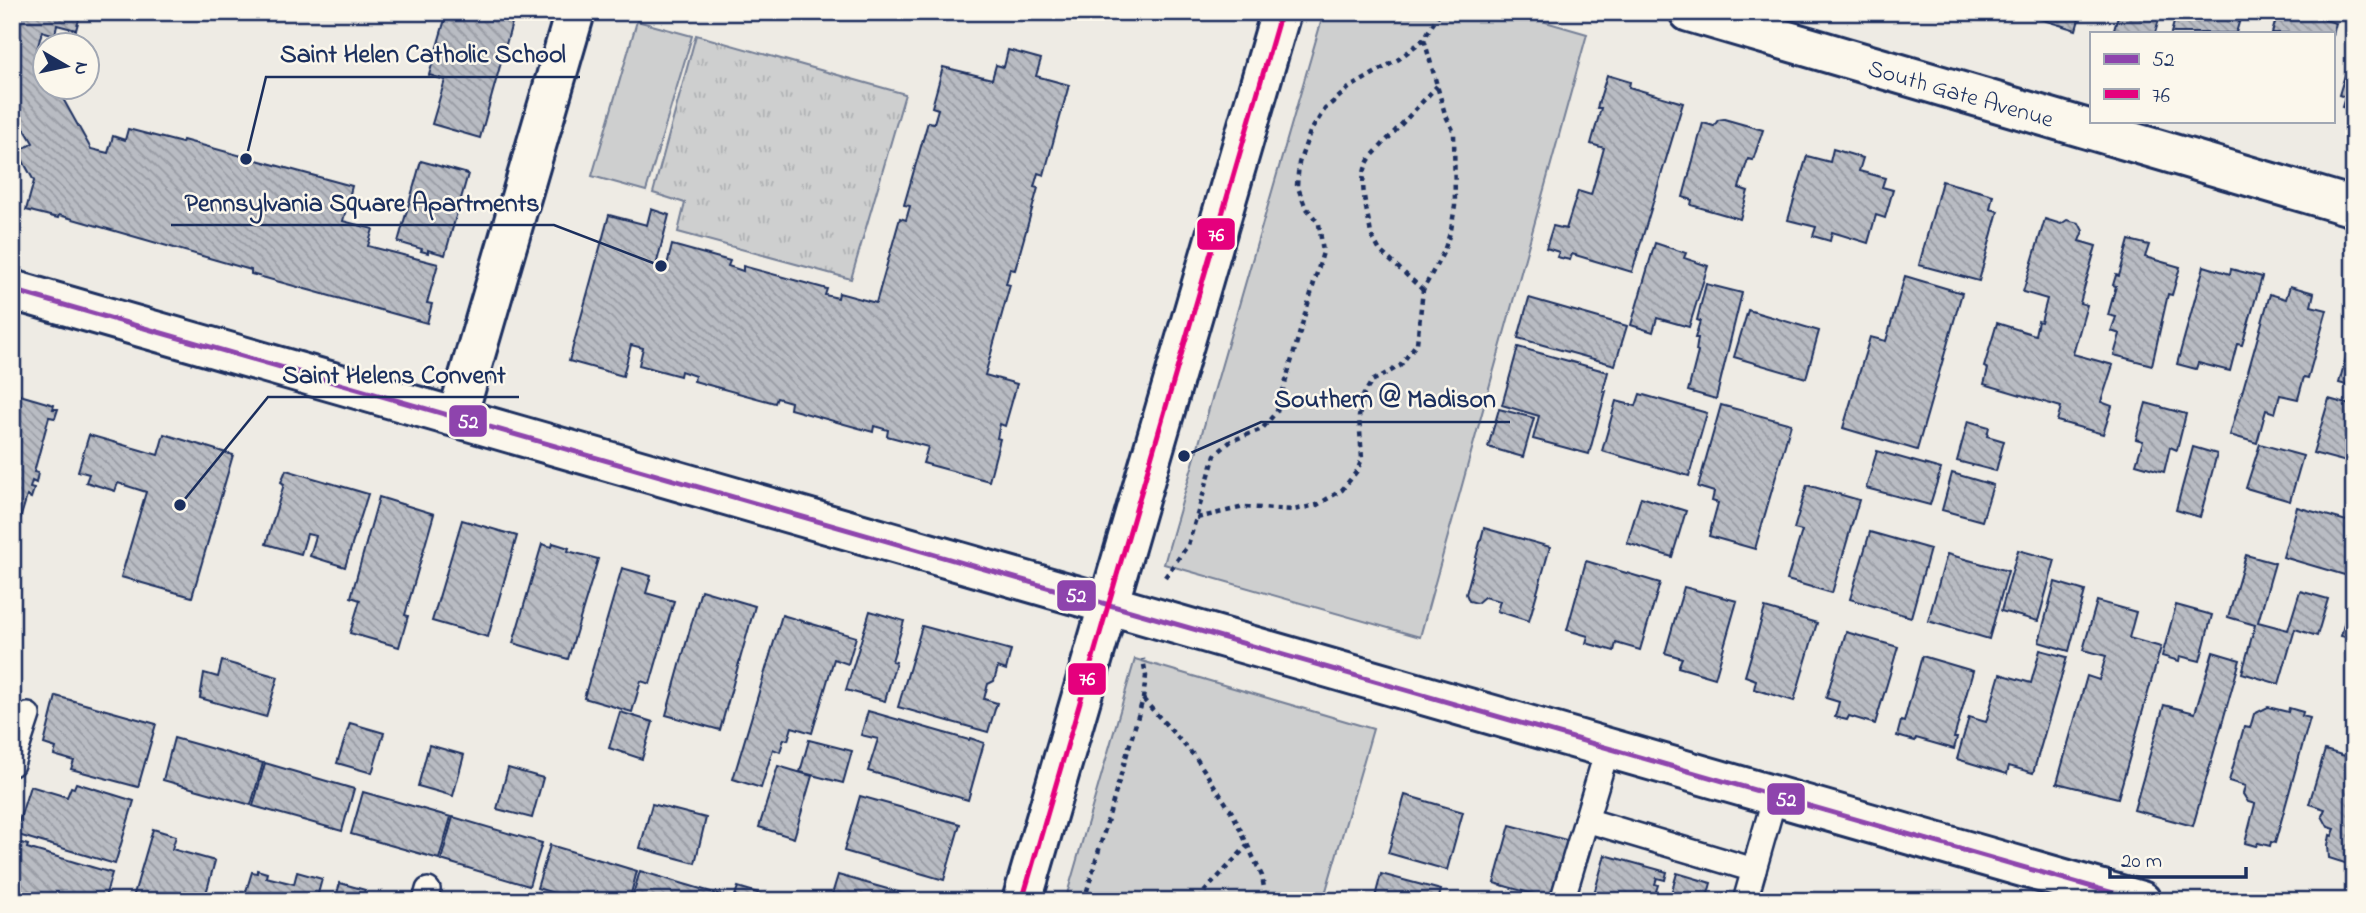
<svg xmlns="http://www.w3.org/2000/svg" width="2366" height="913" viewBox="0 0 2366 913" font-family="'Indie Flower',sans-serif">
	<defs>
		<pattern id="grass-tufts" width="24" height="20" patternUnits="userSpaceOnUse" patternTransform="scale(1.75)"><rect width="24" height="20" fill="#cecfcf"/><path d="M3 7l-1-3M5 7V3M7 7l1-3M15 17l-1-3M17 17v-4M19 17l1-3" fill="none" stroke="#b0b2b4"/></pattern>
		<pattern id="building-back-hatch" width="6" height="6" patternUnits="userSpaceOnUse" patternTransform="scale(1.75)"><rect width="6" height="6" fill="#b9bcc3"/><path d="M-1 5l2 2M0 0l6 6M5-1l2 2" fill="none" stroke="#9699a2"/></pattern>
	</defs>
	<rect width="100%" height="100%" fill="#eeebe4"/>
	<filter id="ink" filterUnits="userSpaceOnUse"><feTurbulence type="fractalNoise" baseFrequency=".0143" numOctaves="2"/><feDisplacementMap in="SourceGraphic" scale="14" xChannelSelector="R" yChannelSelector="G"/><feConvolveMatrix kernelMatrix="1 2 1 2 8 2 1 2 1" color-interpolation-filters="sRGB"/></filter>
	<g filter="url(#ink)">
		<!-- grass -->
		<polygon fill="url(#grass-tufts)" stroke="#747f96" stroke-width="2" points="696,35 905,94 851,279 678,232 685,203 653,193"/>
		<!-- green -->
		<g fill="#cecfcf" stroke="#747f96" stroke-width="2">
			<polygon points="1324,12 1511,12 1587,34 1420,637 1164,564"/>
			<polygon points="637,21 692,36 646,191 592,176"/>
			<polygon points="1135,659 1373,729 1323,901 1065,901"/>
		</g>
		<!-- building -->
		<g fill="url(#building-back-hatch)" stroke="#1b2f5e" stroke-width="2">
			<polygon points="12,12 81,12 76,30 57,25 55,35 42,31 37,50 46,66 46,88 57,88 91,149 108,153 113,136 125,140 128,129 182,143 183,140 352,186 343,221 373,229 368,246 438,264 427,303 432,304 427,323 251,274 251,270 59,215 58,218 26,210 34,181 18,152 33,143 12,108"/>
			<polygon points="447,12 515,12 480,138 432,124 445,80 429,75"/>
			<polygon points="2017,12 2081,12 2076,30"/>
			<polygon points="2119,12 2165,12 2164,17 2160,16 2155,33 2127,33 2114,30"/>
			<polygon points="2177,12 2242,12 2236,33 2171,33"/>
			<polygon points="2278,12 2326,12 2325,20 2336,23 2333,35 2333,33 2272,33"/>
			<polygon points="2354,45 2354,110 2342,107 2345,97 2339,95"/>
			<polygon points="1008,50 1041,59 1036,76 1069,85 1044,175 1038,173 1034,187 1038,188 1015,270 1010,269 1006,284 1010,285 985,375 1017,384 1005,426 1000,424 997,438 1000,439 989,481 923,463 928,447 887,436 888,430 874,426 873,432 790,409 791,402 777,398 775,403 694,381 695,376 681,371 680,376 639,365 643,348 631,345 623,376 569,361 609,215 647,225 651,209 669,215 657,262 667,265 672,245 730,261 728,266 743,271 743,266 827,289 825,295 838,298 839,293 876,303 900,218 906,220 910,206 904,205 928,122 934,123 938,109 932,107 943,67 992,79 996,65 1004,67"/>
			<polygon points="1607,75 1630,82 1629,87 1683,103 1632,272 1572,254 1570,260 1557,257 1559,252 1546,248 1553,226 1566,229 1578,191 1591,195 1604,148 1591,144 1601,108 1597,108"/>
			<polygon points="1724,119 1763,130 1753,160 1748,159 1739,188 1748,191 1740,219 1691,205 1692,200 1683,197 1703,123 1714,126 1718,120"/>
			<polygon points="1833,149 1863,158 1859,171 1885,178 1882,187 1893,190 1885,218 1876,215 1868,243 1832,232 1830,241 1813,236 1816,227 1788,220 1807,156 1830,162"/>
			<polygon points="421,161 468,174 445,255 428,250 428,253 421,251 422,249 398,242"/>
			<polygon points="1942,181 1993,195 1990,209 1998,211 1979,281 1919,265"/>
			<polygon points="2045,219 2061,224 2067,220 2079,223 2083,231 2079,241 2096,246 2080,303 2087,305 2073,354 2113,365 2101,402 2112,406 2103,434 2057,421 2061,407 1984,384 1988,369 1984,367 1997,323 2035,335 2038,321 2041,322 2047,299 2023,292"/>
			<polygon points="2129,240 2149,245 2145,257 2180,267 2172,295 2168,294 2152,365 2114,355 2120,334 2111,331 2116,317 2108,315 2116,286 2113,285 2116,275 2119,276"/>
			<polygon points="1655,243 1686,253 1684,258 1708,266 1689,327 1657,318 1653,332 1631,325"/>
			<polygon points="2204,266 2230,274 2231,269 2262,277 2242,345 2237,344 2230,371 2198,363 2196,369 2177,364"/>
			<polygon points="1905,276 1962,293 1917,450 1843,428 1870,337 1886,341"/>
			<polygon points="1706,284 1742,293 1716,399 1688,391 1698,352 1696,351 1698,338 1695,338 1700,321 1697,320"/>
			<polygon points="2290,286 2314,293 2311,306 2327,310 2308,378 2304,377 2298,399 2280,395 2275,413 2266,410 2257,443 2230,435 2270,294 2286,299"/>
			<polygon points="1529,298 1627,326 1615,365 1518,338"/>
			<polygon points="1748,310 1819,331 1806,378 1734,357"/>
			<polygon points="2354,328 2354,387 2339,383"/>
			<polygon points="1518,347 1608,372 1603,391 1606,391 1589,454 1533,439 1539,416 1502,405"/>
			<polygon points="13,393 54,405 53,409 58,409 55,418 49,417 34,472 38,473 36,483 32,481 30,488 34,489 31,498 27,496 12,546"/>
			<polygon points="1640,394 1707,413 1689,476 1602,451 1616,401 1636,406"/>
			<polygon points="2329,399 2354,406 2354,464 2313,453"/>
			<polygon points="2146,403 2186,414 2177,450 2170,447 2164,472 2136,464 2143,441 2136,439"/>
			<polygon points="1721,405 1791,424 1755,549 1709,536 1718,503 1712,501 1714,492 1698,487"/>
			<polygon points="1499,409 1534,418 1523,457 1488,447"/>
			<polygon points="1968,421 1989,427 1987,436 2004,441 1996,471 1957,461"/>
			<polygon points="164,434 233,455 192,597 121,577 146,492 118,483 115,491 86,482 89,474 78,471 89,435 158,455"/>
			<polygon points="2260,444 2303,456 2290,501 2246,488"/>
			<polygon points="2193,447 2217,454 2200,517 2176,510"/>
			<polygon points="1877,451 1941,469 1930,505 1866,488"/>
			<polygon points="286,470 368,494 345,567 310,556 316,536 307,534 301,554 266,544 284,484 281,482"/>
			<polygon points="1952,473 1993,485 1982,521 1942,510"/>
			<polygon points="1807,485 1859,500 1832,593 1787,580 1802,531 1794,529"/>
			<polygon points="379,497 434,514 405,615 408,616 399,647 350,633 360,600 351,597"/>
			<polygon points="1641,497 1686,511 1672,557 1627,543"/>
			<polygon points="2297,507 2354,523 2354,557 2348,576 2283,557"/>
			<polygon points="462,520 517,536 488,637 432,621"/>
			<polygon points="1484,528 1550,547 1529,621 1497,611 1500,601 1484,597 1477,603 1469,601 1466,594"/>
			<polygon points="1870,532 1930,549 1911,617 1850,599"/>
			<polygon points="553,543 569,548 568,551 598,559 568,659 513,643 542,544 552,547"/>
			<polygon points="2018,550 2055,560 2038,621 2001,611"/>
			<polygon points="1947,554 2008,571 1989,639 1928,621"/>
			<polygon points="2246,555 2275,563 2258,622 2288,630 2300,591 2328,599 2317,636 2295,629 2279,684 2242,673 2255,625 2228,617"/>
			<polygon points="1586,561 1660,583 1640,650 1616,643 1614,651 1586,643 1588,636 1567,630"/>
			<polygon points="622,568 651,576 646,593 674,601 650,684 641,681 632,712 584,698"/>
			<polygon points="2055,582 2085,591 2069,651 2039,642"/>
			<polygon points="2354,586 2354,639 2341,636"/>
			<polygon points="1684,587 1737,601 1715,678 1678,667 1682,658 1665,653"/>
			<polygon points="701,590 755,606 720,730 666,715"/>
			<polygon points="2097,601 2136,612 2129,638 2161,647 2118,798 2057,783 2087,676 2099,680 2106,656 2083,650"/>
			<polygon points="2176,605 2212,615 2200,661 2180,656 2179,661 2162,656"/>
			<polygon points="1765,608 1817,623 1794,701 1754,689 1756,680 1745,676"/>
			<polygon points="870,611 904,621 892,661 896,662 885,701 846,690"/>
			<polygon points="782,615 856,637 848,664 834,659 812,733 792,727 788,740 784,739 780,752 773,749 761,788 733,779"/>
			<polygon points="922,626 1011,650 1006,670 998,667 994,681 988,684 984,699 997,703 988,732 898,707"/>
			<polygon points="1846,632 1898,647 1875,724 1849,716 1847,720 1835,717 1839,702 1826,698"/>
			<polygon points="2040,650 2067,657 2033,773 2009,766 2007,774 1957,759 1969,717 1986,722 2000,674 2031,683"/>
			<polygon points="2213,652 2240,660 2193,826 2134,810 2164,705 2195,713"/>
			<polygon points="1922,656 1973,671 1954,738 1957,738 1954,749 1916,738 1915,741 1897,736 1901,721 1904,722"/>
			<polygon points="222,661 278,677 266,717 200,698 204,673 218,677"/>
			<polygon points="56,696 156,724 138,787 71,769 74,761 54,755 56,748 44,744"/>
			<polygon points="2268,707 2288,712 2289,708 2303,712 2302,716 2310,718 2275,843 2271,842 2270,846 2258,843 2256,846 2245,843 2255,804 2248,802 2243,794 2245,786 2229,781 2244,727 2250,728 2254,714"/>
			<polygon points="868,711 969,740 970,738 984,743 968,800 868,771 878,739 861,735"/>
			<polygon points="620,712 653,722 642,759 609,748"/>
			<polygon points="350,723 384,733 372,773 337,763"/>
			<polygon points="2354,725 2354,866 2329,858 2328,846 2330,835 2332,836 2335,829 2328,827 2322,816 2325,809 2309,804 2325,750 2345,756"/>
			<polygon points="174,738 263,763 251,805 163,780"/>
			<polygon points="809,740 852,751 843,783 800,772"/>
			<polygon points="429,745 464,755 453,796 418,786"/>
			<polygon points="265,763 354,789 342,831 253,806"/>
			<polygon points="778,766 812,776 794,838 759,827"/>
			<polygon points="508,768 543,778 532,818 497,809"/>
			<polygon points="76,783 134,801 115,864 15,834 30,786 67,797 71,787 74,788"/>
			<polygon points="363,792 451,817 439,859 351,834"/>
			<polygon points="1405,795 1463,812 1447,870 1388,853"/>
			<polygon points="860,796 960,824 944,880 844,851"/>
			<polygon points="652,804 706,818 695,863 640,848"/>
			<polygon points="453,817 542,843 529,886 441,860"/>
			<polygon points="1510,825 1570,841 1554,900 1494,883"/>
			<polygon points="153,829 176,836 172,849 215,861 204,901 132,901"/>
			<polygon points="14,841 28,845 27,848 112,873 104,901 29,901 12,896"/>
			<polygon points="550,845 637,871 629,901 582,901 537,888"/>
			<polygon points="1605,855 1667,872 1665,880 1657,878 1655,884 1658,885 1653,901 1592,901"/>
			<polygon points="257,870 267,873 266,877 294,884 297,872 322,879 316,901 243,901 252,872 257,873"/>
			<polygon points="640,871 728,897 727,901 631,901"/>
			<polygon points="1677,873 1711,883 1706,901 1669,901"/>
			<polygon points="1381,874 1441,890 1438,901 1374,901"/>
			<polygon points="838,875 930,901 830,901"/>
			<polygon points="340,883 365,890 361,901 335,901"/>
			<polygon points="738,887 774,898 773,901 733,901"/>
		</g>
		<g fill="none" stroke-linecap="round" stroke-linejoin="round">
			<!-- lane casing -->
			<g stroke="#1b2f5e" stroke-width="28">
				<g id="lane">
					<polyline points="12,764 28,715"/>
					<polyline points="1586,820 1754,870"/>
					<polyline points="425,901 428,890"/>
					<polyline points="1562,901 1608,747"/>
					<polyline points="1745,901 1775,796"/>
				</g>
			</g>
			<!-- street casing -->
			<g stroke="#1b2f5e" stroke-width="44">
				<g id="street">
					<polyline points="1689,12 2354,207"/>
					<polyline points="12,290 2141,901"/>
					<polyline points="457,417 575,12"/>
				</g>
			</g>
			<!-- secondary casing -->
			<g stroke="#1b2f5e" stroke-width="44">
				<polyline id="secondary" points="1022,901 1281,12"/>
			</g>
			<!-- path -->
			<g stroke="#1b2f5e" stroke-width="4.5" stroke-dasharray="5 5" stroke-linecap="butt">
				<path d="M1423,290L1380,251L1371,235C1368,210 1355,178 1371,157L1437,86"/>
				<polyline points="1197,518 1244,507 1293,510 1317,505 1342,490 1357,471 1362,459 1359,417 1363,396 1372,381 1400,366 1417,343 1423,290 1444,251 1451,230 1455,206 1454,132 1445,114 1424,39"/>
				<polyline points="1165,577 1188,545 1215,455 1231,441 1262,429 1277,411 1323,252 1319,224 1305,206 1297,185 1299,163 1310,132 1325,109 1349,88 1399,59 1424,39 1440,12"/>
				<polyline points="1143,699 1196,758 1233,814 1262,876 1265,894 1264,901"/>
				<polyline points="1084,901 1143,699 1146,676 1143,659"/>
				<polyline points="1200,901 1205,891 1247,846"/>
			</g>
			<!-- lane -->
			<use href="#lane" stroke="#fbf7ec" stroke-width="23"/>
			<!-- street -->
			<use href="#street" stroke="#fbf7ec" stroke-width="38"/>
			<!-- secondary -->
			<use href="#secondary" stroke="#fbf7ec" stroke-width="38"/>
			<!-- bus-1 casing -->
			<g stroke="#fbf7ec" stroke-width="10">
				<polyline id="bus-1" points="12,290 2141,901"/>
			</g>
			<!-- bus-2 casing -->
			<g stroke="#fbf7ec" stroke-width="10">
				<polyline id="bus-2" points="1022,901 1281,12"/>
			</g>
			<!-- bus-1 -->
			<use href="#bus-1" stroke="#8e44ad" stroke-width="5"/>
			<!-- bus-2 -->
			<use href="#bus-2" stroke="#e5007d" stroke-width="5"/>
		</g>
	</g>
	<g text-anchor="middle" stroke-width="5" stroke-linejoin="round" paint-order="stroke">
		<!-- street labels -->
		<g font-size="24" fill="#1b2f5e" stroke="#fbf7ec">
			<text transform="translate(1961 93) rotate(16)" y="8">South Gate Avenue</text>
		</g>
	</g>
	<!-- callouts -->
	<path fill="none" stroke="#1b2f5e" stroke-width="2.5" d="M246 159L266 77H580M661 266L554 225H171M180 505L268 397H519M1184 456L1261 422H1510"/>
	<g fill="#1b2f5e" stroke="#fbf7ec" stroke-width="2.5">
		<circle cx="246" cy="159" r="7"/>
		<circle cx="661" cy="266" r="7"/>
		<circle cx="180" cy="505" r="7"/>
		<circle cx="1184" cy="456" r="7"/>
	</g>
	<g font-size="26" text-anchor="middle" font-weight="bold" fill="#1b2f5e" stroke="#fbf7ec" stroke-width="5" stroke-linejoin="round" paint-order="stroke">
		<text x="423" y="62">Saint Helen Catholic School</text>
		<text x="362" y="211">Pennsylvania Square Apartments</text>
		<text x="394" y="383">Saint Helens Convent</text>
		<text x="1385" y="407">Southern @ Madison</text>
	</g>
	<g stroke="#fbf7ec" stroke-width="2.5">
		<rect x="1196" y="217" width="40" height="34" rx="7" fill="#e5007d"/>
		<rect x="448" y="404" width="40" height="34" rx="7" fill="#8e44ad"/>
		<rect x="1056" y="579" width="41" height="33" rx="7" fill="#8e44ad"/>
		<rect x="1067" y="662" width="40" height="34" rx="7" fill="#e5007d"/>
		<rect x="1766" y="782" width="40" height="34" rx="7" fill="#8e44ad"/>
	</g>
	<g font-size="19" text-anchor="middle" font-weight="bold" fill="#fff">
		<text x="1216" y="241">76</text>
		<text x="468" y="428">52</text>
		<text x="1076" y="602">52</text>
		<text x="1087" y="685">76</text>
		<text x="1786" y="806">52</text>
	</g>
	<!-- margin -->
	<rect width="2366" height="913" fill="none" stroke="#fbf7ec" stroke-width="42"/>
	<rect x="21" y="21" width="2324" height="871" fill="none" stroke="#1b2f5e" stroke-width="2.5" filter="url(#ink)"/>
	<!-- legend -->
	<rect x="2090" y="32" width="245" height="91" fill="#fbf7ec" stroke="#a1a7b3" stroke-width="2"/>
	<rect x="2104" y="54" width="35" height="10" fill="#8e44ad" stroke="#a1a7b3" stroke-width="2"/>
	<text x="2152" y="66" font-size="21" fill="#1b2f5e">52</text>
	<rect x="2104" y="89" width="35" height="10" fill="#e5007d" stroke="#a1a7b3" stroke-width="2"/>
	<text x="2152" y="102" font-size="21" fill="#1b2f5e">76</text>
	<!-- north arrow -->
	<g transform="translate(66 66) rotate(99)"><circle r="33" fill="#fbf7ec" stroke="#a1a7b3" stroke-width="2"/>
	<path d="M0-5L12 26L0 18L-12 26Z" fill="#1b2f5e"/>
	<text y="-10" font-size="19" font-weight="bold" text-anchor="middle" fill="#1b2f5e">N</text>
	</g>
	<!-- scale -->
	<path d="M2110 867v10h136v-10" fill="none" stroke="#1b2f5e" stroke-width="3.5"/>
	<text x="2121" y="867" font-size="21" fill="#1b2f5e" stroke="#fbf7ec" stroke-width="5" paint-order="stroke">20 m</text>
</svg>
